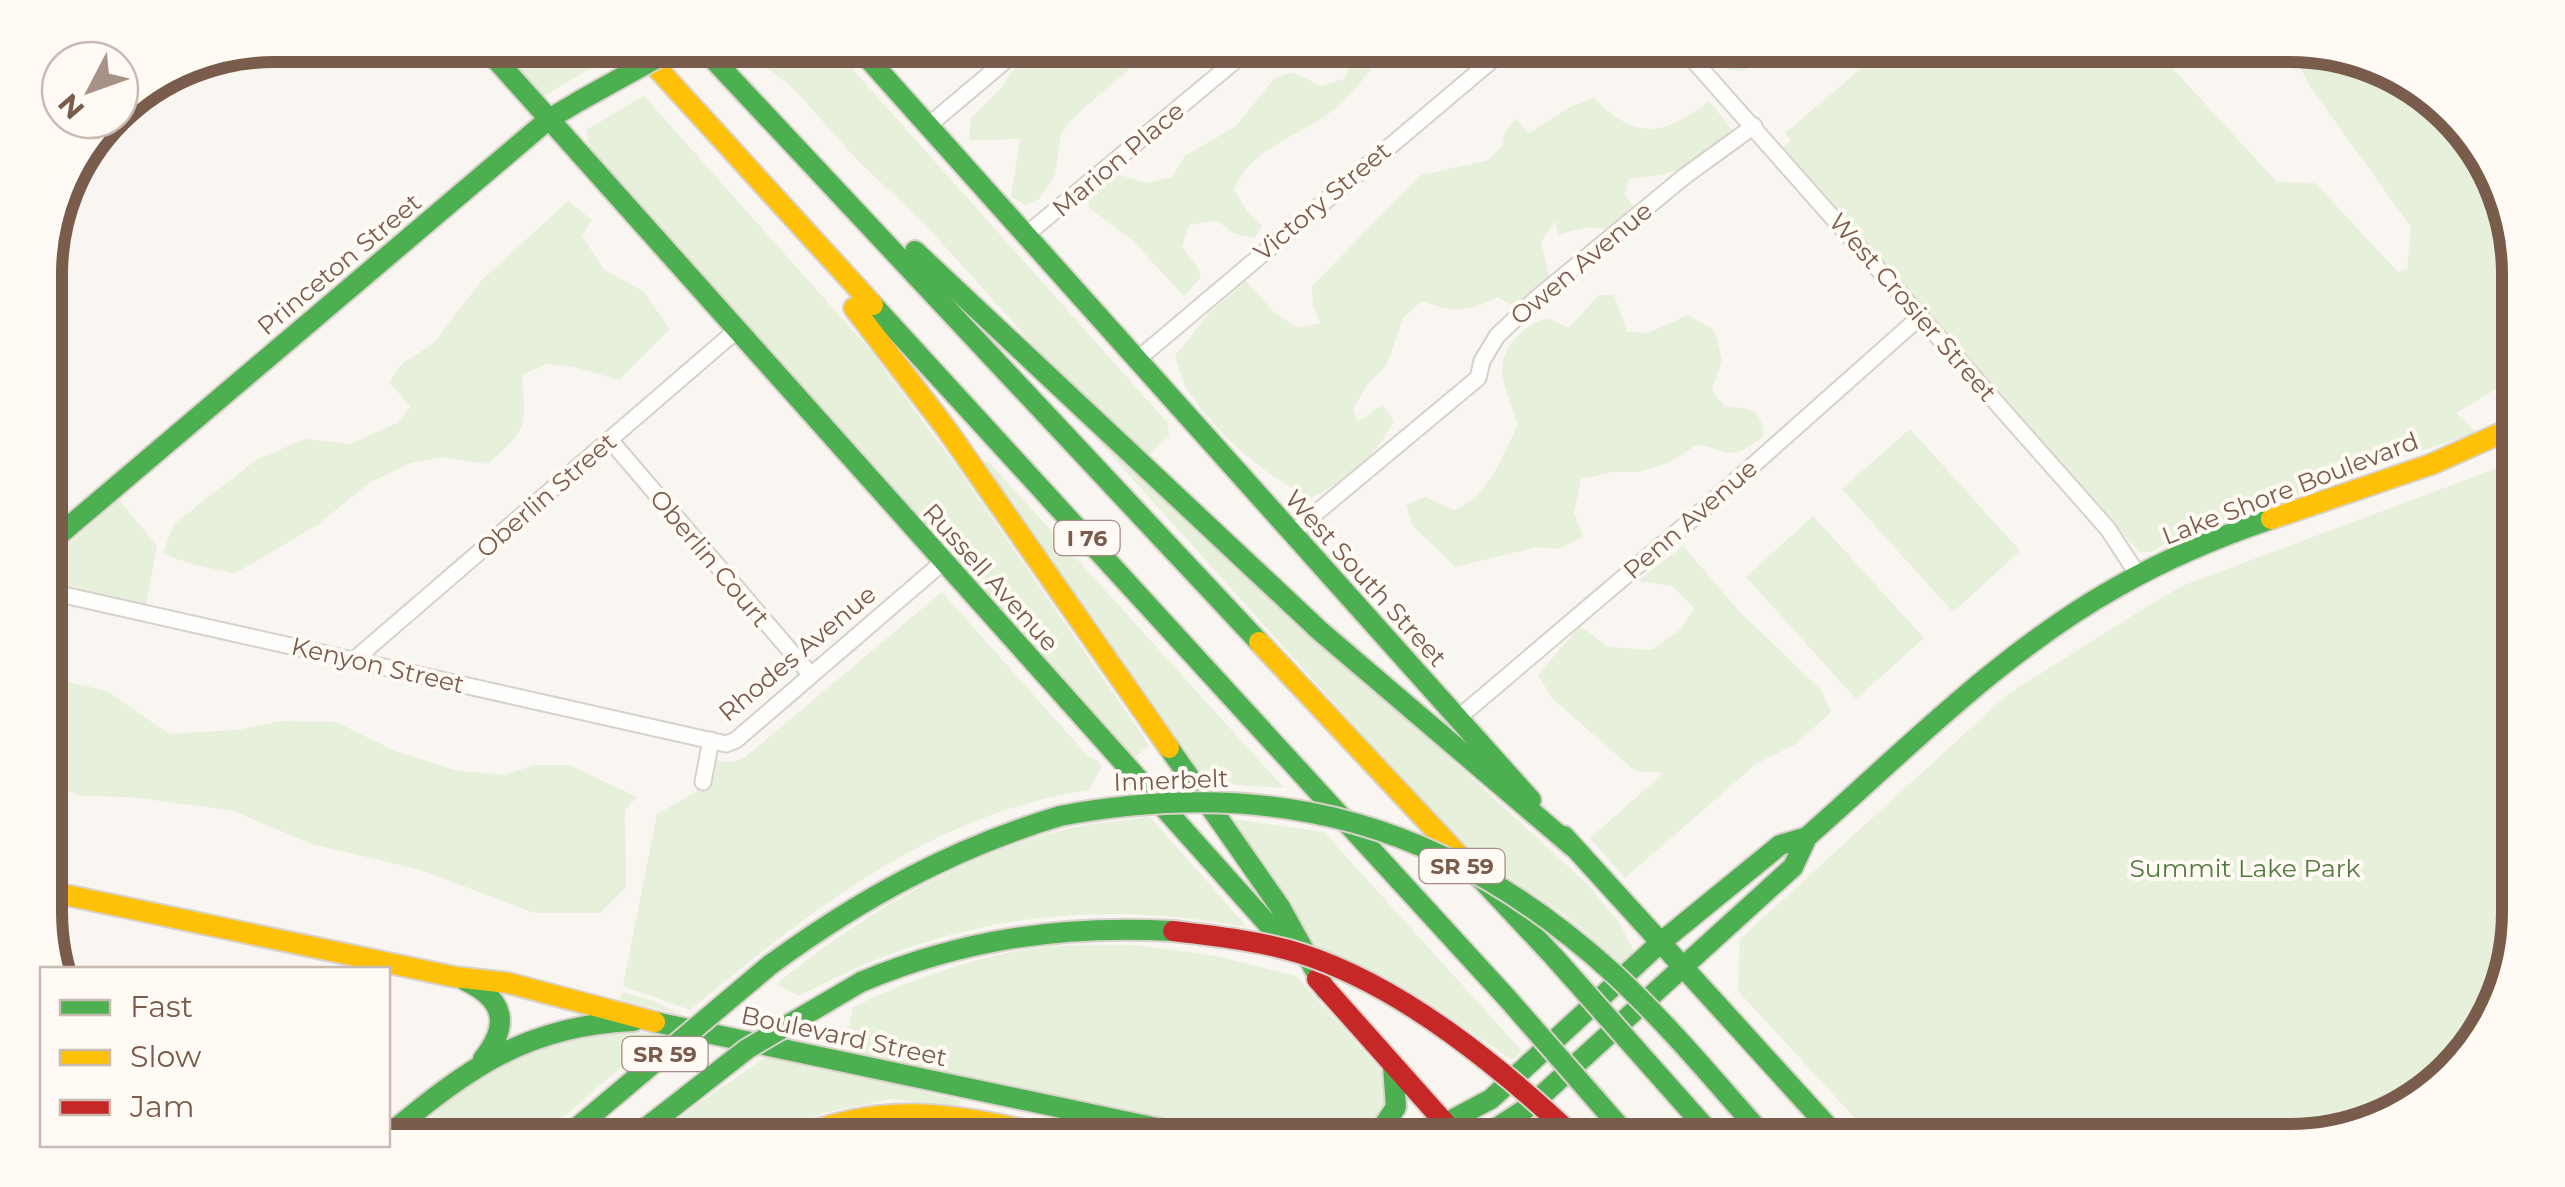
<svg xmlns="http://www.w3.org/2000/svg" width="2565" height="1187" viewBox="0 0 2565 1187" font-family="Montserrat,sans-serif">
	<rect width="100%" height="100%" fill="#f9f5f0"/>
	<!-- green -->
	<g fill="#e7f0db">
		<polygon points="496,45 597,45 609,58 542,97"/>
		<polygon points="753,45 831,45 1167,422 1169,436 1147,456 1089,407 923,222 858,161 794,89 757,60"/>
		<path d="M916,45H1157L1074,117L1061,134L1055,176L1039,199L1025,205L1011,197L1020,139L969,140L971,118L1000,89L1017,64C971,43 961,57 917,67Z"/>
		<path d="M1346,45H1389C1373,63 1361,85 1344,101C1311,134 1251,144 1234,190L1247,211L1262,226L1255,238L1233,233L1216,220L1189,225L1182,247L1196,265L1201,277L1184,296L1131,239L1089,208L1088,197L1101,184L1119,175L1147,183L1172,177L1186,155L1235,127L1274,79L1293,72L1321,86L1344,79L1352,62Z"/>
		<polygon points="1708,45 1776,45 1744,71 1721,68"/>
		<polygon points="1889,45 2151,45 2277,182 2315,183 2398,272 2407,268 2411,227 2311,88 2288,45 2379,63 2453,120 2461,134 2467,130 2472,135 2518,244 2518,376 2456,413 2476,432 2185,533 2151,552 2139,552 1783,147 1791,140 1785,133"/>
		<polygon points="644,96 871,351 961,473 1149,745 1134,758 599,162 588,143 586,130"/>
		<path d="M1594,98C1637,142 1665,135 1709,101L1733,131C1690,164 1685,176 1629,178L1625,195L1633,205L1631,217L1607,229L1587,227L1558,235L1555,221L1541,242L1550,280L1526,301L1510,305L1498,297C1468,312 1455,313 1422,301L1403,318L1387,365L1366,386L1353,410L1358,422L1382,405L1394,421C1376,456 1346,480 1312,498C1265,477 1218,435 1189,392C1182,382 1179,368 1175,356L1209,313L1246,281L1275,313L1297,328L1320,323L1313,305L1312,286L1421,175L1486,161L1503,146L1504,134L1515,119L1530,133L1568,108Z"/>
		<path d="M568,201L592,220L582,236L604,270L643,291L670,329L619,380L575,367L547,364L522,375C526,428 528,427 488,464L440,457L411,463L372,481L317,525L234,574C210,567 186,565 163,553L174,524L256,460L305,439L350,444L397,423L411,407L389,382L402,364L434,343L482,280Z"/>
		<path d="M1599,295H1614L1627,332L1648,333L1688,315L1714,330L1722,359L1712,390L1724,406C1749,409 1761,407 1764,436C1732,459 1736,455 1698,444L1668,463L1638,472H1611L1581,479L1574,512L1583,537L1558,549L1537,547L1455,567L1413,526L1406,505L1425,497L1454,510C1488,497 1502,457 1518,425C1513,410 1506,394 1503,378C1497,350 1523,325 1548,318L1569,328Z"/>
		<polygon points="1068,407 1587,884 1620,924 1635,953 1624,967 1565,915 1466,850"/>
		<polygon points="1910,429 2020,551 1953,612 1842,489"/>
		<polygon points="2519,460 2520,913 2502,1001 2418,1103 2300,1142 1877,1142 1738,991 1740,939 2008,694 2132,616 2182,586"/>
		<polygon points="988,461 1284,788 1201,782 981,467"/>
		<polygon points="119,500 157,546 146,604 46,581 46,564"/>
		<polygon points="1813,516 1924,638 1856,699 1746,577"/>
		<polygon points="1683,546 1738,610 1821,690 1831,712 1796,744 1756,764 1625,878 1590,838 1664,773 1635,771 1553,699 1538,675 1580,626 1609,647 1652,650 1681,629 1694,608 1672,586 1638,581"/>
		<path d="M942,592L1087,755L1100,762L1101,768L1089,790C931,813 809,912 690,1010L623,986L657,814L696,792L701,760L733,762L744,758Z"/>
		<polygon points="55,679 107,691 169,734 237,730 280,721 336,722 395,751 458,771 505,775 533,765 569,765 637,797 625,810 626,887 600,913 534,913 421,870 312,844 231,810 129,797 82,796 47,784 46,680"/>
		<path d="M1150,817L1247,927C1084,897 945,918 799,996L776,984C859,918 949,861 1051,833C1083,824 1117,821 1150,817Z"/>
		<polygon points="1225,818 1324,832 1522,1051 1512,1060 1423,999 1383,976 1311,945"/>
		<path d="M1136,945L1217,956L1296,976L1384,1074L1394,1100C1389,1106 1385,1115 1380,1120C1348,1150 1277,1141 1237,1136L854,1055L845,1043L853,1007C910,980 973,957 1036,948C1069,944 1103,946 1136,945Z"/>
		<polygon points="622,992 654,1001 680,1014 620,1001"/>
		<path d="M632,1031L659,1035L534,1142L406,1139C427,1121 448,1099 471,1083C520,1049 573,1039 632,1031Z"/>
		<polygon points="769,1055 960,1100 959,1107 891,1099 823,1113 772,1136 735,1130 701,1142 651,1142 696,1105"/>
		<polygon points="876,1123 948,1129 1009,1142 816,1142"/>
	</g>
	<g fill="none" stroke-linecap="round" stroke-linejoin="round">
		<!-- street casing -->
		<g stroke="#d7d1cb" stroke-width="19">
			<g id="street">
				<polyline points="1680,45 2108,529 2138,575"/>
				<polyline points="929,125 1024,45"/>
				<polyline points="1027,234 1254,45"/>
				<polyline points="1138,359 1510,45"/>
				<polyline points="610,440 811,675"/>
				<polyline points="1292,533 1478,378 1482,361 1497,336 1537,298 1685,176 1754,126"/>
				<polyline points="46,591 726,744 736,740 943,562"/>
				<polyline points="354,660 738,329"/>
				<polyline points="1457,719 1697,515 1921,316"/>
				<polyline points="703,782 711,740"/>
			</g>
		</g>
		<!-- fast casing -->
		<g stroke="#d9d2cb" stroke-width="24">
			<g id="fast">
				<polyline points="483,45 1291,950"/>
				<polyline points="700,45 1259,642"/>
				<polyline points="856,45 1531,800"/>
				<polyline points="915,251 1320,631 1573,847"/>
				<polyline points="873,305 1507,998"/>
				<polyline points="46,546 549,119 581,100"/>
				<polyline points="1169,748 1280,907 1326,990"/>
				<polyline points="1564,836 1842,1142"/>
				<polyline points="1468,865 1555,958"/>
				<path d="M770,965C860,899 953,848 1060,816"/>
				<path d="M466,981C505,1000 510,1025 483,1059"/>
				<path d="M861,982C963,939 1063,925 1173,931"/>
				<polyline points="655,1022 1223,1142"/>
				<path d="M388,1135C468,1068 527,1025 634,1021"/>
				<polyline points="1373,1142 1396,1107 1393,1066"/>
				<polyline points="1386,1142 1446,1123 1491,1099 1660,943 1780,845 1807,837"/>
				<path d="M1475,1142L1530,1106L1793,867L1807,837C1906,750 2001,652 2117,587C2166,559 2218,537 2271,519"/>
			</g>
		</g>
		<!-- slow casing -->
		<g stroke="#d9d2cb" stroke-width="24">
			<g id="slow">
				<polyline points="636,45 873,305"/>
				<polyline points="854,308 945,427 1169,748"/>
				<polyline points="2271,519 2432,464 2519,425"/>
				<polyline points="1259,642 1468,865"/>
				<polyline points="47,891 455,977 508,983 655,1022"/>
				<path d="M786,1142C891,1094 971,1118 1078,1142"/>
			</g>
		</g>
		<!-- jam casing -->
		<g stroke="#d9d2cb" stroke-width="24">
			<polyline id="jam" points="1317,979 1462,1142"/>
		</g>
		<!-- street -->
		<use href="#street" stroke="#fefefd" stroke-width="15"/>
		<!-- fast -->
		<use href="#fast" stroke="#4caf50" stroke-width="20"/>
		<!-- slow -->
		<use href="#slow" stroke="#ffc107" stroke-width="20"/>
		<!-- jam -->
		<use href="#jam" stroke="#c62828" stroke-width="20"/>
		<!-- fast-bridge casing -->
		<g stroke="#d9d2cb" stroke-width="24" stroke-linecap="butt">
			<g id="fast-bridge">
				<polyline points="581,100 680,45"/>
				<path d="M1060,816C1277,775 1451,825 1614,974C1670,1026 1718,1085 1769,1142"/>
				<polyline points="1555,958 1718,1142"/>
				<polyline points="1507,998 1633,1142"/>
				<polyline points="560,1142 770,965"/>
				<polyline points="628,1142 747,1049 861,982"/>
			</g>
		</g>
		<!-- jam-bridge casing -->
		<g stroke="#d9d2cb" stroke-width="24" stroke-linecap="butt">
			<path id="jam-bridge" d="M1173,931C1216,936 1260,941 1302,954C1404,987 1503,1069 1580,1142"/>
		</g>
		<!-- fast-bridge -->
		<use href="#fast-bridge" stroke="#4caf50" stroke-width="20"/>
		<!-- jam-bridge -->
		<use href="#jam-bridge" stroke="#c62828" stroke-width="20"/>
	</g>
	<g text-anchor="middle" stroke-width="8" stroke-linejoin="round" paint-order="stroke">
		<!-- shield labels -->
		<g fill="#fffaf3" stroke="#a28b7f" stroke-width="2.5">
			<rect x="1054.5" y="521" width="65" height="34" rx="8"/>
			<rect x="1419.5" y="849" width="85" height="34" rx="8"/>
			<rect x="622.5" y="1037" width="85" height="34" rx="8"/>
		</g>
		<g font-size="22" font-weight="bold" fill="#7a5c4d">
			<text x="1087" y="546">I 76</text>
			<text x="1462" y="874">SR 59</text>
			<text x="665" y="1062">SR 59</text>
		</g>
		<!-- street labels -->
		<g font-size="25" fill="#7a5c4d" stroke="#fffaf3">
			<text transform="translate(1118 159) rotate(-40)" y="9">Marion Place</text>
			<text transform="translate(1322 201) rotate(-40)" y="9">Victory Street</text>
			<text transform="translate(1581 263) rotate(-40)" y="9">Owen Avenue</text>
			<text transform="translate(339 264) rotate(-40)" y="9">Princeton Street</text>
			<text transform="translate(1913 307) rotate(49)" y="9">West Crosier Street</text>
			<text transform="translate(2290 488) rotate(-21)" y="9">Lake Shore Boulevard</text>
			<text transform="translate(546 495) rotate(-41)" y="9">Oberlin Street</text>
			<text transform="translate(1690 519) rotate(-41)" y="9">Penn Avenue</text>
			<text transform="translate(710 558) rotate(50)" y="9">Oberlin Court</text>
			<text transform="translate(991 577) rotate(48)" y="9">Russell Avenue</text>
			<text transform="translate(1366 578) rotate(48)" y="9">West South Street</text>
			<text transform="translate(797 653) rotate(-40)" y="9">Rhodes Avenue</text>
			<text transform="translate(378 665) rotate(13)" y="9">Kenyon Street</text>
			<text transform="translate(1171 780) rotate(-2)" y="9">Innerbelt</text>
			<text transform="translate(844 1036) rotate(12)" y="9">Boulevard Street</text>
		</g>
		<!-- park labels -->
		<g font-size="25" fill="#537a41" stroke="#fffaf3">
			<text x="2245" y="877">Summit Lake Park</text>
		</g>
	</g>
	<!-- crop -->
	<path d="M0 0H2565V1187H0ZM274 62H2290A212 212 0 0 1 2502 274V912A212 212 0 0 1 2290 1124H274A212 212 0 0 1 62 912V274A212 212 0 0 1 274 62Z" fill="#fffaf3" fill-rule="evenodd"/>
	<path fill="none" stroke="#7a5c4d" stroke-width="12" d="M274 62H2290A212 212 0 0 1 2502 274V912A212 212 0 0 1 2290 1124H274A212 212 0 0 1 62 912V274A212 212 0 0 1 274 62Z"/>
	<!-- legend -->
	<rect x="40" y="967" width="350" height="180" fill="#fffaf3" stroke="#cabbb1" stroke-width="2.5"/>
	<rect x="60" y="1000" width="50" height="15" fill="#4caf50" stroke="#cabbb1" stroke-width="2.5"/>
	<text x="130" y="1017" font-size="30" fill="#7a5c4d">Fast</text>
	<rect x="60" y="1050" width="50" height="15" fill="#ffc107" stroke="#cabbb1" stroke-width="2.5"/>
	<text x="130" y="1067" font-size="30" fill="#7a5c4d">Slow</text>
	<rect x="60" y="1100" width="50" height="15" fill="#c62828" stroke="#cabbb1" stroke-width="2.5"/>
	<text x="130" y="1117" font-size="30" fill="#7a5c4d">Jam</text>
	<!-- north arrow -->
	<g transform="translate(90 90) rotate(229)"><circle r="48" fill="#fffaf3" stroke="#cabbb1" stroke-width="2.5"/>
	<path d="M0-8L18 38L0 25L-18 38Z" fill="#a69286"/>
	<text y="-15" font-size="28" font-weight="bold" text-anchor="middle" fill="#7a5c4d">N</text>
	</g>
</svg>
